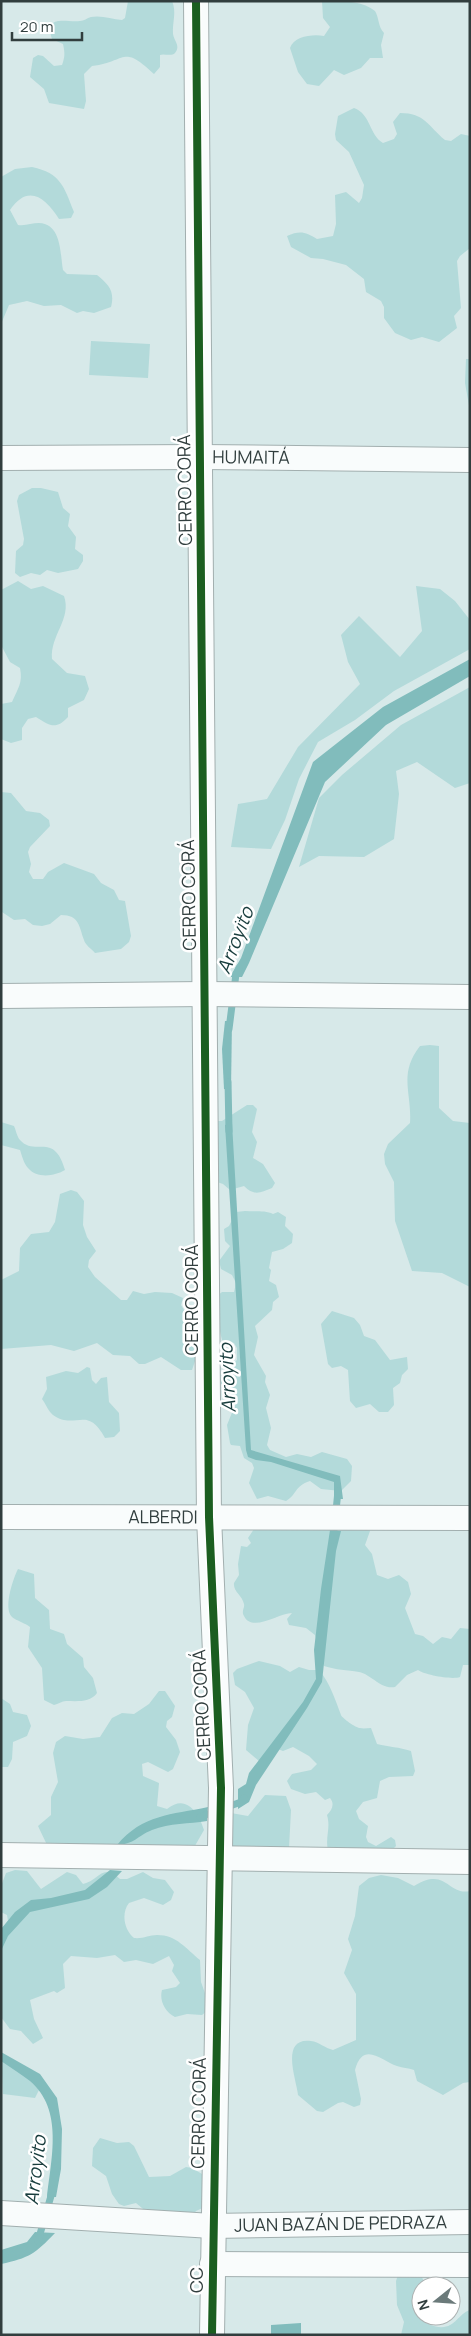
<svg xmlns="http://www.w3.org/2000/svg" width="471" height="2336" viewBox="0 0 471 2336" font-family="Manrope,sans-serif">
	<rect width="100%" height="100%" fill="#d7e9e9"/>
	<!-- green -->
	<g fill="#b3dada">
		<path d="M128,1H172C177,13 172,22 173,34C174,41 181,46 175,53C171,57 164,53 160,55V67L154,74C122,44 128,61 92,66L84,74L86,101L84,109L49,103L44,89L30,77L33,58L38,55L43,56L54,66L62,65C65,57 65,53 63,44L52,39C44,13 67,23 80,21C84,21 87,18 91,17C101,15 112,19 122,20L125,18Z"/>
		<path d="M322,1C340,1 362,0 375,11C379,17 378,27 384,33L381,45L383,58H370L361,68L344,75L334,70L319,86L307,84L298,72L290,48C294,36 313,34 324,36L330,27L323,18Z"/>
		<path d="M354,108C371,114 369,135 383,143L394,139L397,134L393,122L400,113C425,113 428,126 445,140L451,141L461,134L470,136V248L460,256L457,261L461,308L454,316L457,328L439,342L422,337L411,340L395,333L384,318V307L381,301L366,292L364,279L346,265L323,259L311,258L291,247L287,236C300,230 306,232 317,239L333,236L336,224L335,195L346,192L359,203L362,198L364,185L349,152L336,140L335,134L338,116Z"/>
		<path d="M32,167C61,173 64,187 74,212L71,218L59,219C46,198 28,183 10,210L18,225C26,226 32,223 39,223C62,224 60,254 63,270L67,274L97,275C109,285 115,291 111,307L94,313L83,311L77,313L61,305L44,306L27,301L9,305L1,324V177L15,169Z"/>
		<polygon points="91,341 150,344 148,378 89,375"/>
		<polygon points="466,359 470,359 470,411 465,383"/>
		<polygon points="32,488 41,488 58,492 63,508 70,514 68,526 76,537 75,549 83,555 83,561 78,569 58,573 47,570 40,575 31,573 20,577 15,573 16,551 23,545 24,539 17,501 19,495"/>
		<path d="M18,581L31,589L43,586L64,596C72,619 50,635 52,659L67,673L85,676L89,689L84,700L68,708V717C56,730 50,726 36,717L28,719L22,728V740L11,743L1,739V704L12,702C18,688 23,683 20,668L10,662L1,645V590Z"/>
		<polygon points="416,586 440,589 455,601 470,620 470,649 394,691 355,720 318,742 299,779 285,820 271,849 231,847 238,804 267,799 298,747 360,684 348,662 341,635 359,616 400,657 422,631"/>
		<polygon points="470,687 470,783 455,788 417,762 396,771 399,794 394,839 364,857 319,856 299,867 319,798 342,775 401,725"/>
		<path d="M1,792L11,793L26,811L40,813L49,820L50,826L30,847L28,852L31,864L29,872L33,879H43L48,872L64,863L94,874L101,883L114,890L119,900L125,901L131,936L129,942L121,949L95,953C92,949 85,945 84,940C79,927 80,915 61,915L50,924L42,926L33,925L25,919L14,920L2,912Z"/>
		<path d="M430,1045L439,1046V1108L453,1121L470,1123V1287L442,1273L412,1271L395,1221L394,1182L385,1164L384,1154L388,1144L410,1123C412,1093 398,1074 420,1046Z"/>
		<path d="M247,1105H253L257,1109L252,1132L257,1142L253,1158L263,1164L275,1183L272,1188C260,1193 254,1196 244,1186L230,1190L223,1184L214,1181L216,1121H222Z"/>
		<path d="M1,1122L14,1126C16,1130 17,1137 20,1140C35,1157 54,1131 65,1170C55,1176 37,1179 28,1168C24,1164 22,1156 20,1150L1,1145Z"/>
		<polygon points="71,1190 77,1192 84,1201 83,1225 87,1237 96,1251 89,1260 88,1267 95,1277 121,1300 127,1300 133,1291 144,1294 155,1292 172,1293 183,1298 181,1305 184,1310 196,1358 192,1370 181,1370 161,1357 145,1364 139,1364 130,1356 113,1355 97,1343 74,1351 51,1345 1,1349 1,1280 19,1271 20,1248 31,1234 49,1232 55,1222 60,1194"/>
		<path d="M245,1211C254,1212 265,1210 273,1214L278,1212L286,1217L285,1226L293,1234L292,1243L283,1249L272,1252L269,1268L271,1270L269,1281L276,1285L279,1297L273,1302L272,1310L255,1326L258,1337L254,1355L266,1376L265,1382L270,1395L266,1408L271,1428L267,1445L270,1450L286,1457L297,1454L311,1457L322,1452L347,1459L352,1466L351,1481L341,1491L321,1489L310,1481C294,1486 297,1495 286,1501L268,1496L257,1499L249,1483L254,1468L252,1463L244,1458L240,1446L231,1445L230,1443L227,1425L235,1405L222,1386L220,1380L228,1367L237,1360V1348L234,1343L222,1340L218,1323V1295L222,1292H234L236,1283L232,1275L221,1269L219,1261L230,1246L225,1241L224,1229L229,1226L236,1212Z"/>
		<polygon points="332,1311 354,1318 360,1325 364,1336 375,1340 390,1360 407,1357 408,1369 402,1375 400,1383 393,1388 394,1405 388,1412 379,1412 370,1404 356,1408 350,1401 348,1370 341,1366 332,1368 328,1364 321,1324"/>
		<path d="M87,1367L90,1368L92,1380L96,1384L101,1378L107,1377L109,1402L119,1413L120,1431L114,1437L105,1438C87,1404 75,1431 53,1415C48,1411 46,1404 42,1399L47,1389L46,1377L66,1371L78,1373Z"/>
		<path d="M367,1526L370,1531L365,1545L372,1554L377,1575L388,1579L399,1575L408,1582L411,1594L405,1608L415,1634L423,1636L433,1644L442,1637L451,1639L460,1628L470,1629V1665H463L460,1677C452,1680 425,1675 418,1670L407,1675L395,1687C381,1690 371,1674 359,1672C347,1670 336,1670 324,1666L315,1635L306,1628L289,1625L287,1619L292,1613C279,1613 252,1633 244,1616C241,1611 245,1608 244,1604C242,1595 233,1592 234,1583L239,1575L238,1564L241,1546L247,1547L251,1543L248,1538L254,1529Z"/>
		<path d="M18,1569L34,1574L35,1598L49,1610L50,1629L64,1634L67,1644L83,1658L84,1667L93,1678L97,1693C90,1703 76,1701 66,1701C62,1701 58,1704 54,1705L44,1700L42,1668L28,1647L30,1627C25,1623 17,1621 12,1617C3,1608 13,1579 18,1569Z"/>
		<path d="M259,1661L280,1666L290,1672L299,1667L309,1670H319C330,1683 335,1699 341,1715C342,1718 356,1728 360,1728C364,1729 367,1728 371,1728L377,1744C389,1747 399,1747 411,1751L415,1771L413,1776L389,1777L380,1781L377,1798L363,1802L356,1811L359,1819L368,1826L366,1837L368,1842L376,1846L391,1837L395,1840L396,1846L394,1848L328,1851C325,1835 331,1829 327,1815C332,1810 335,1804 330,1798L325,1800L316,1792L305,1794L291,1789L287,1781L292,1774L311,1770L317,1764L309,1756L293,1747L283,1751L275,1748L259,1761L246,1750L248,1725L254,1708L245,1692L235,1685L233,1673L237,1669Z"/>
		<path d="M159,1691H165L175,1706L172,1717L167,1721L166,1727L176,1740L180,1752L173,1769L168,1772L148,1762L142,1764L143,1776L159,1783L157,1806L167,1809C186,1793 199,1813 204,1830L192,1851L113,1849L97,1844L48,1847L38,1826L51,1815V1797L58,1782L53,1753L56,1742L65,1736L83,1739L100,1737L112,1718L122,1713L134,1714L149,1704Z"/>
		<polygon points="1,1698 10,1704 13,1712 27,1715 31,1726 27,1736 13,1742 12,1759 8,1767 1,1767"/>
		<polygon points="265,1795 286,1796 291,1810 289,1848 242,1854 218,1838 231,1813 248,1816"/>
		<path d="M15,1870L27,1871L41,1889L67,1872L76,1875L83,1884C99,1881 102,1862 120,1879H127L143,1872L153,1878L165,1880L174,1892L171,1900L163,1905L144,1898L129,1903C121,1913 124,1930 134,1938C143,1939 149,1935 157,1935C177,1935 186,1949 200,1960L201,1982L206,1996L207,2011L202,2015L187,2014L175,2017C165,2012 159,2000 162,1990L176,1987L180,1983L172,1971L174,1965L169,1956L153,1964L136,1960L124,1962L115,1955L97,1958L71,1956L63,1964L65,1988L57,1993L54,1991L30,2000L34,2019L43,2038L33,2044L21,2031L10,2029L1,2017V1931L8,1921L7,1915L1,1912V1886L6,1873Z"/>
		<path d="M381,1875L398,1878L414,1886C447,1866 447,1896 470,1891V2082L463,2083L443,2095L417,2081L414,2070C408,2068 403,2068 397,2066C382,2061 363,2040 355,2070L361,2099L360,2105L354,2107L343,2102L338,2103L323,2112L317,2111L298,2095C297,2081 279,2037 311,2041C319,2042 325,2048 333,2050L356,2040V1994L344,1973L352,1950L348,1939L355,1916L359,1886L369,1878Z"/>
		<polygon points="1,2055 23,2069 39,2090 35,2098 3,2094"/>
		<polygon points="100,2138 117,2143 129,2142 134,2146 149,2177 170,2176 186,2167 192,2168 207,2177 207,2206 196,2211 189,2220 154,2218 136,2203 124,2206 119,2204 112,2194 106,2176 92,2166 93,2148"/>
		<path d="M420,2273L426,2286H421V2316L426,2323C454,2336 455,2315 470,2310V2335H401L404,2322L397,2305L396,2281L398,2275Z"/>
	</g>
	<!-- water -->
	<g fill="#81bcbc">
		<polygon points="470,659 470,676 386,725 325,782 249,963 242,977 230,977 241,958 313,762 383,707"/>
		<polygon points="225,1021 232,1021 231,1090 224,1089 222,1049"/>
		<polygon points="232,1123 251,1450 340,1476 343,1499 334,1499 334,1482 271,1462 256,1460 248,1457 246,1450 225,1125"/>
		<polygon points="330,1530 341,1531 336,1551 322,1682 307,1708 256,1785 249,1802 238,1809 238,1789 246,1784 249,1773 303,1702 316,1679 314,1650 321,1589"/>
		<path d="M208,1807L207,1821C189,1824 170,1823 152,1830C137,1836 135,1844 117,1845C143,1814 171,1815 208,1807Z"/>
		<polygon points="110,1870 122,1871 107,1887 89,1899 30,1912 8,1936 1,1951 1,1929 15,1912 31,1900 51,1898 85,1890"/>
		<path d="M1,2052L40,2074L57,2098L62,2129L61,2169L56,2197H47C51,2159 64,2110 30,2081C21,2074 11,2068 1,2061Z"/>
		<path d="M35,2232L55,2233C35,2254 29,2258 1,2264V2250L27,2242Z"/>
		<polygon points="301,2323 301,2335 271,2335 271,2325"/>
	</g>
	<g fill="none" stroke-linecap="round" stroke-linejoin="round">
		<!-- stream -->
		<g stroke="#81bcbc" stroke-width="7">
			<polyline points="229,1029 236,974 239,968"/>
			<polyline points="228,1082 229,1131"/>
			<polyline points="333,1540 338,1491"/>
			<polyline points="200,1817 241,1802 244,1798"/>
			<polyline points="38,2241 53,2189"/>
		</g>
		<!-- minor casing -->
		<g stroke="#a2afaf" stroke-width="26">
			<g id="minor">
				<polyline points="196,1 209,1517 221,1788 212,2335"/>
				<path id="s1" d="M1,458L200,457L470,460"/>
				<polyline points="1,996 205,994 470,997"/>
				<path id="s2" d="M1,1517L470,1518"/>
				<polyline points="1,1855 470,1862"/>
				<path id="s3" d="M1,2213L212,2226L470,2222"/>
				<polyline points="212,2264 470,2265"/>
			</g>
		</g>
		<!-- minor -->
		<use href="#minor" stroke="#f9fcfc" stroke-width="24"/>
		<!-- cycleway casing -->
		<g stroke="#fff" stroke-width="11">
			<polyline id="cycleway" points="196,1 209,1517 221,1788 212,2335"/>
		</g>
		<!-- cycleway -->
		<use href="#cycleway" stroke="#1b5e20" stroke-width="8"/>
	</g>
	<g text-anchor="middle" stroke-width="5" stroke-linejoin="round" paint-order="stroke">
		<!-- street labels -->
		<g font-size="18" fill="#313e3e" stroke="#fff">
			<text dy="6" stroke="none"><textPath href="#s1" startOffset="250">HUMAITÁ</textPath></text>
			<text transform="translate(185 490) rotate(-91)" y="6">CERRO CORÁ</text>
			<text transform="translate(189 895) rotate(-91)" y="6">CERRO CORÁ</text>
			<text transform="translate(192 1300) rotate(-90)" y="6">CERRO CORÁ</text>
			<text dy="6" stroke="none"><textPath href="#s2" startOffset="162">ALBERDI</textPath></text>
			<text transform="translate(202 1705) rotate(-93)" y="6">CERRO CORÁ</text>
			<text transform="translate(199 2113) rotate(-89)" y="6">CERRO CORÁ</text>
			<text dy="6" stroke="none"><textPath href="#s3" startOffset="340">JUAN BAZÁN DE PEDRAZA</textPath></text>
			<text transform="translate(197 2280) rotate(-90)" y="6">CC</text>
		</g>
		<!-- water labels -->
		<g font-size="19" font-style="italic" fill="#183d3d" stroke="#fff">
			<text transform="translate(235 940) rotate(-69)" y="7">Arroyito</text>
			<text transform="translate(227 1378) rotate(-93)" y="7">Arroyito</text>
			<text transform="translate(35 2170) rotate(-83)" y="7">Arroyito</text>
		</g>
	</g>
	<!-- border -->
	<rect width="471" height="2336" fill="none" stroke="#313e3e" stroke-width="5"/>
	<!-- north arrow -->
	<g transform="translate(436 2301) rotate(253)"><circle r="24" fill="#ffffff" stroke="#adb2b2"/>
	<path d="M0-4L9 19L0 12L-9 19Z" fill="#6b7a7a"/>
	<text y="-8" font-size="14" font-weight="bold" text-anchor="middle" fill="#313e3e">N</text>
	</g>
	<!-- scale -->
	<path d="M12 32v8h70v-8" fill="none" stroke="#313e3e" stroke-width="2.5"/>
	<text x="20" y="32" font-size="15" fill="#313e3e" stroke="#ffffff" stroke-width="4" paint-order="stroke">20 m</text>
</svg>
